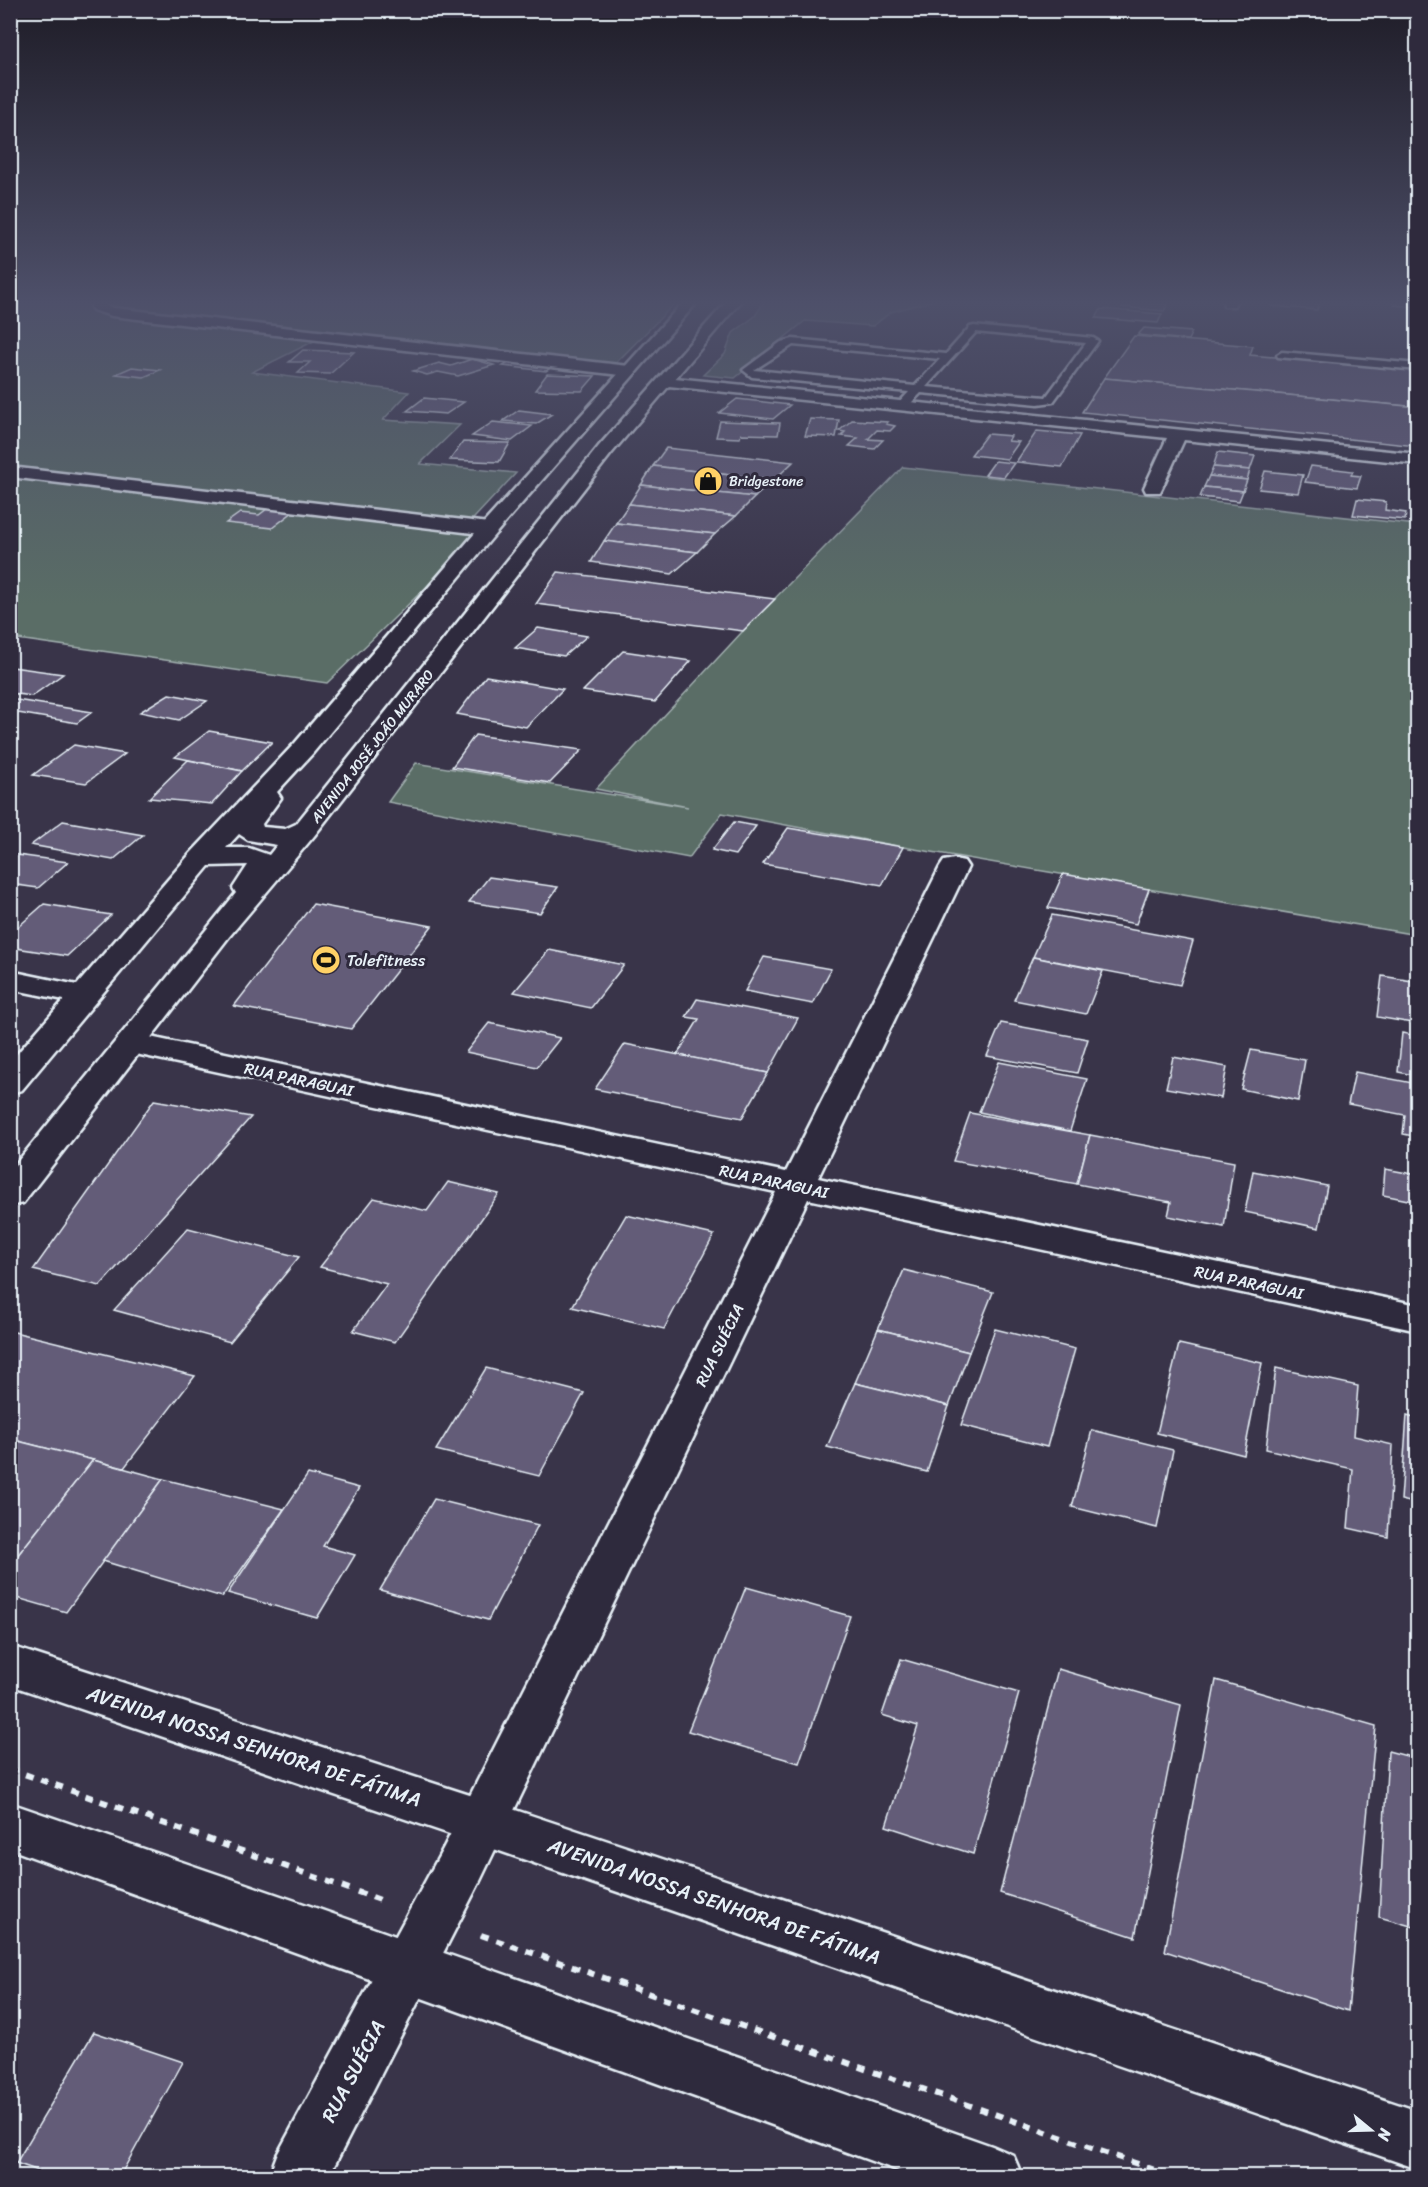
<svg xmlns="http://www.w3.org/2000/svg" width="1428" height="2187" viewBox="0 0 1428 2187" font-family="Sriracha,sans-serif">
	<rect width="100%" height="100%" fill="#393449"/>
	<filter id="ink" filterUnits="userSpaceOnUse"><feTurbulence type="fractalNoise" baseFrequency=".0167" numOctaves="2"/><feDisplacementMap in="SourceGraphic" scale="12" xChannelSelector="R" yChannelSelector="G"/><feConvolveMatrix kernelMatrix="1 2 1 2 8 2 1 2 1" color-interpolation-filters="sRGB"/></filter>
	<g filter="url(#ink)">
		<!-- green -->
		<g fill="#5a6d66" stroke="#a1afaf" stroke-width="1.5">
			<polygon points="11,300 678,300 612,367 326,335 252,372 409,392 383,420 460,425 420,464 516,473 461,532 479,536 327,683 11,638"/>
			<polygon points="765,300 935,300 891,312 873,326 805,321 735,378 703,375 725,354 733,333 755,316"/>
			<polygon points="903,467 1417,525 1417,935 903,847 722,813 689,858 388,802 416,763 688,807 596,789 743,631"/>
		</g>
		<!-- building -->
		<g fill="#635b78" stroke="#e8f1f8" stroke-width="1.5">
			<polygon points="1274,300 1305,300 1304,303 1319,304 1317,310 1271,306"/>
			<polygon points="1332,300 1362,300 1361,304 1331,302"/>
			<polygon points="1369,300 1416,300 1416,307 1394,305 1394,302"/>
			<polygon points="1126,301 1168,304 1164,311 1122,307"/>
			<polygon points="1101,309 1162,314 1158,323 1096,318"/>
			<polygon points="1144,328 1192,332 1188,340 1138,335"/>
			<polygon points="1134,336 1253,346 1250,355 1418,369 1418,407 1104,378"/>
			<polygon points="303,350 354,352 330,374 298,373 310,362 289,362"/>
			<polygon points="472,359 494,365 458,376 438,372 427,375 413,371 439,363 451,366"/>
			<polygon points="512,361 555,365 546,371 503,366"/>
			<polygon points="132,367 160,370 144,377 116,374"/>
			<polygon points="547,374 595,376 582,391 535,390"/>
			<polygon points="1104,378 1418,407 1417,446 1082,412"/>
			<polygon points="424,398 464,402 446,414 407,411"/>
			<polygon points="737,399 790,405 773,419 719,413"/>
			<polygon points="519,410 552,414 536,424 503,421"/>
			<polygon points="810,419 839,420 836,437 805,436"/>
			<polygon points="852,420 888,422 886,424 895,426 890,431 877,430 868,439 883,440 874,449 849,446 858,438 841,436 845,432 839,431"/>
			<polygon points="720,421 780,423 778,435 741,434 740,438 716,437"/>
			<polygon points="493,422 532,426 512,441 472,436"/>
			<polygon points="1037,431 1080,435 1062,467 1016,462"/>
			<polygon points="987,434 1011,436 1008,441 1019,442 1007,459 971,455"/>
			<polygon points="463,442 510,443 499,462 450,460"/>
			<polygon points="666,448 793,462 774,480 653,466"/>
			<polygon points="1218,452 1255,456 1250,470 1213,467"/>
			<polygon points="995,461 1014,463 1004,477 985,475"/>
			<polygon points="653,466 774,480 755,497 641,485"/>
			<polygon points="1311,466 1353,471 1351,475 1361,476 1357,488 1305,482"/>
			<polygon points="1213,467 1250,470 1247,480 1209,476"/>
			<polygon points="1265,471 1303,475 1298,493 1259,489"/>
			<polygon points="1209,476 1247,480 1243,491 1204,487"/>
			<polygon points="641,485 755,497 736,516 629,504"/>
			<polygon points="1204,487 1243,491 1239,501 1200,497"/>
			<polygon points="1357,499 1386,502 1385,510 1406,513 1405,520 1353,515"/>
			<polygon points="629,504 736,516 715,534 616,523"/>
			<polygon points="271,506 298,508 272,528 226,523 240,513 259,515"/>
			<polygon points="616,523 715,534 697,552 604,541"/>
			<polygon points="604,541 697,552 672,574 591,562"/>
			<polygon points="558,572 775,599 743,631 536,604"/>
			<polygon points="538,628 587,636 564,656 515,648"/>
			<polygon points="623,651 691,661 655,702 583,691"/>
			<polygon points="12,667 63,674 32,696 10,693 10,668"/>
			<polygon points="486,676 563,689 526,727 457,714"/>
			<polygon points="169,694 207,701 179,720 140,712"/>
			<polygon points="10,699 92,712 77,723 18,713 10,718"/>
			<polygon points="209,731 272,742 242,771 175,757"/>
			<polygon points="475,735 582,750 550,783 452,767"/>
			<polygon points="74,745 125,754 86,783 33,775"/>
			<polygon points="188,760 242,771 212,804 149,798"/>
			<polygon points="63,821 143,835 113,860 31,845"/>
			<polygon points="734,822 756,826 735,855 712,850"/>
			<polygon points="788,828 903,847 882,885 763,864"/>
			<polygon points="10,854 68,862 38,888 10,884"/>
			<polygon points="1063,874 1149,889 1136,924 1048,908"/>
			<polygon points="489,877 558,887 540,913 469,902"/>
			<polygon points="44,904 111,915 67,956 10,947 10,934"/>
			<polygon points="313,904 432,926 351,1029 234,1006"/>
			<polygon points="1052,915 1193,941 1180,985 1033,957"/>
			<polygon points="549,950 624,965 591,1008 514,992"/>
			<polygon points="764,957 831,969 813,1004 745,991"/>
			<polygon points="1033,957 1103,971 1086,1014 1014,1000"/>
			<polygon points="1382,976 1418,982 1418,1024 1377,1017"/>
			<polygon points="697,999 798,1018 768,1073 677,1055 699,1019 686,1017"/>
			<polygon points="489,1023 560,1038 537,1067 466,1052"/>
			<polygon points="1001,1023 1088,1039 1077,1073 987,1056"/>
			<polygon points="1402,1033 1418,1036 1418,1076 1398,1072"/>
			<polygon points="625,1044 768,1073 742,1118 595,1089"/>
			<polygon points="1251,1050 1305,1060 1298,1101 1241,1089"/>
			<polygon points="1173,1057 1227,1067 1221,1098 1166,1088"/>
			<polygon points="999,1062 1087,1079 1070,1131 979,1112"/>
			<polygon points="1355,1072 1418,1084 1418,1137 1403,1134 1405,1115 1348,1104"/>
			<polygon points="154,1100 251,1117 100,1286 33,1270"/>
			<polygon points="970,1113 1090,1135 1077,1184 953,1161"/>
			<polygon points="1090,1135 1234,1162 1224,1227 1168,1216 1171,1202 1077,1184"/>
			<polygon points="1385,1169 1418,1175 1418,1202 1383,1195"/>
			<polygon points="1253,1171 1327,1186 1319,1228 1245,1212"/>
			<polygon points="448,1182 499,1194 395,1342 353,1331 387,1284 320,1267 374,1198 427,1211"/>
			<polygon points="626,1215 714,1235 664,1329 572,1307"/>
			<polygon points="188,1228 299,1257 230,1342 114,1310"/>
			<polygon points="904,1270 993,1292 969,1352 878,1329"/>
			<polygon points="878,1329 969,1352 949,1406 855,1383"/>
			<polygon points="995,1329 1075,1349 1047,1447 961,1425"/>
			<polygon points="10,1331 195,1376 124,1468 10,1439"/>
			<polygon points="1179,1344 1262,1363 1244,1455 1157,1433"/>
			<polygon points="486,1368 584,1393 539,1476 436,1450"/>
			<polygon points="1276,1368 1358,1386 1354,1436 1393,1445 1388,1537 1348,1528 1353,1469 1266,1449"/>
			<polygon points="855,1383 949,1406 927,1472 827,1447"/>
			<polygon points="1407,1415 1418,1418 1418,1504 1401,1500"/>
			<polygon points="1092,1430 1173,1450 1157,1528 1072,1507"/>
			<polygon points="10,1439 93,1460 10,1565"/>
			<polygon points="93,1460 163,1479 66,1612 10,1596 10,1565"/>
			<polygon points="308,1474 359,1488 323,1546 355,1555 317,1618 228,1593"/>
			<polygon points="163,1479 284,1509 222,1597 103,1561"/>
			<polygon points="434,1499 538,1525 488,1620 380,1590"/>
			<polygon points="746,1587 850,1616 799,1763 688,1731"/>
			<polygon points="901,1659 1019,1693 973,1854 886,1826 918,1726 882,1715"/>
			<polygon points="1058,1669 1181,1705 1135,1937 1000,1893"/>
			<polygon points="1216,1680 1376,1726 1348,2011 1165,1951"/>
			<polygon points="1388,1751 1418,1759 1418,1928 1379,1917"/>
			<polygon points="94,2032 183,2062 120,2176 53,2176 16,2163"/>
		</g>
		<g fill="none" stroke-linecap="round" stroke-linejoin="round">
			<!-- lane casing -->
			<g stroke="#e8f1f8" stroke-width="5">
				<g id="lane">
					<path d="M974,326L1093,338L1098,341L1053,402L1038,404L921,393L906,408L902,409L896,406L909,392L752,377L743,370L781,342L793,339L946,354L970,327ZM976,332L1086,343L1046,397L926,387ZM793,345L940,359L915,386L754,370Z"/>
					<polygon points="1282,352 1418,364 1418,370 1278,357 1277,355"/>
				</g>
			</g>
			<!-- street casing -->
			<g stroke="#e8f1f8" stroke-width="5">
				<g id="street">
					<polygon points="93,300 107,300 106,305 114,308 629,366 637,371 629,376 112,316 93,310 91,307"/>
					<polygon points="1223,300 1237,300 1234,306 1224,306"/>
					<polygon points="665,377 1418,454 1418,464 1184,440 1162,488 1160,492 1146,492 1144,488 1167,438 659,385 657,382"/>
					<polygon points="10,467 489,523 496,525 499,529 496,533 489,535 10,477"/>
					<polygon points="954,859 964,861 968,867 818,1178 1418,1305 1418,1331 808,1199 480,1881 329,2176 269,2176 277,2155 444,1847 776,1192 131,1053 120,1050 115,1043 120,1036 131,1033 786,1172 940,867 944,861"/>
				</g>
			</g>
			<!-- secondary casing -->
			<g stroke="#e8f1f8" stroke-width="5">
				<g id="secondary">
					<path d="M685,300H699L496,533L313,753L277,792L281,798L262,824L263,827L285,829L296,824L599,446L728,300H742L611,454L314,836L228,938L23,1203L10,1206V1171L236,893L233,888L248,865L209,866L22,1090L10,1093V1062L64,1000L10,989V971L77,985L191,853L295,743L482,525ZM239,834L248,840L277,845L269,855L249,848H226Z"/>
					<polygon points="10,1646 482,1799 1418,2111 1418,2169 482,1845 10,1685"/>
					<polygon points="10,1803 310,1906 992,2146 1013,2155 1022,2176 913,2176 10,1849"/>
				</g>
			</g>
			<!-- path -->
			<g stroke="#e8f1f8" stroke-width="6" stroke-dasharray="8 8" stroke-linecap="butt">
				<polyline points="10,1769 386,1902"/>
				<polyline points="481,1935 1172,2176"/>
			</g>
			<!-- lane -->
			<use href="#lane" fill="#2f2a3d" fill-rule="evenodd"/>
			<!-- street -->
			<use href="#street" fill="#2f2a3d" fill-rule="evenodd"/>
			<!-- secondary -->
			<use href="#secondary" fill="#2f2a3d" fill-rule="evenodd"/>
		</g>
	</g>
	<!-- sky -->
	<linearGradient id="sky" x2="0" y2="1"><stop stop-color="#1f1d28"/><stop offset="0.5" stop-color="#4e506a"/><stop offset="1" stop-color="#4e506a" stop-opacity="0"/></linearGradient>
	<rect width="1428" height="606" fill="url(#sky)"/>
	<!-- icons -->
	<defs>
		<g id="shop-disc" transform="scale(1.5)"><circle r="9.5" fill="#ffd166" stroke="#2f2a3d"/><path d="M-5-2.5h2.3a2.7 3.5 0 0 1 5.4 0H5L5.5 6h-11ZM-1.5-2.5h3a1.5 2.3 0 0 0-3 0Z" fill="#111"/></g>
		<g id="stadium-disc" transform="scale(1.5)"><circle r="9.5" fill="#ffd166" stroke="#2f2a3d"/><path d="M0-5a6.5 5 0 1 0 0 10a6.5 5 0 1 0 0-10ZM-3.5-1.8h7v3.6h-7Z" fill="#111"/></g>
	</defs>
	<g fill-rule="evenodd">
		<use href="#shop-disc" x="708" y="481"/>
		<use href="#stadium-disc" x="326" y="960"/>
	</g>
	<g text-anchor="middle" stroke-width="6" stroke-linejoin="round" paint-order="stroke">
		<!-- far-poi labels -->
		<g font-size="14" fill="#e8f1f8" stroke="#2f2a3d" text-anchor="start">
			<text x="729" y="486">Bridgestone</text>
		</g>
		<!-- far-street labels -->
		<g font-size="14" fill="#e8f1f8" stroke="#2f2a3d">
			<text transform="translate(372 746) rotate(-52)" y="5">AVENIDA JOSÉ JOÃO MURARO</text>
		</g>
		<!-- poi labels -->
		<g font-size="16" fill="#e8f1f8" stroke="#2f2a3d" text-anchor="start">
			<text x="347" y="966">Tolefitness</text>
		</g>
		<!-- street labels -->
		<g font-size="16" fill="#e8f1f8" stroke="#2f2a3d">
			<text transform="translate(299 1079) rotate(12)" y="6">RUA PARAGUAI</text>
			<text transform="translate(774 1181) rotate(12)" y="6">RUA PARAGUAI</text>
			<text transform="translate(1249 1282) rotate(12)" y="6">RUA PARAGUAI</text>
			<text transform="translate(719 1345) rotate(-64)" y="6">RUA SUÉCIA</text>
		</g>
		<!-- near-street labels -->
		<g font-size="20" fill="#e8f1f8" stroke="#2f2a3d">
			<text transform="translate(254 1746) rotate(18)" y="7">AVENIDA NOSSA SENHORA DE FÁTIMA</text>
			<text transform="translate(714 1901) rotate(19)" y="7">AVENIDA NOSSA SENHORA DE FÁTIMA</text>
			<text transform="translate(353 2071) rotate(-62)" y="7">RUA SUÉCIA</text>
		</g>
	</g>
	<!-- margin -->
	<rect width="1428" height="2187" fill="none" stroke="#2f2a3d" stroke-width="36"/>
	<rect x="18" y="18" width="1392" height="2151" fill="none" stroke="#e8f1f8" stroke-width="2" filter="url(#ink)"/>
	<!-- north arrow -->
	<g transform="translate(1371 2130) rotate(109)" stroke="#2f2a3d" stroke-width="4.5" paint-order="stroke">
	<path d="M0-4.5L10 22L0 15L-10 22Z" fill="#e8f1f8"/>
	<text y="-9" font-size="16" font-weight="bold" text-anchor="middle" fill="#e8f1f8">N</text>
	</g>
</svg>
